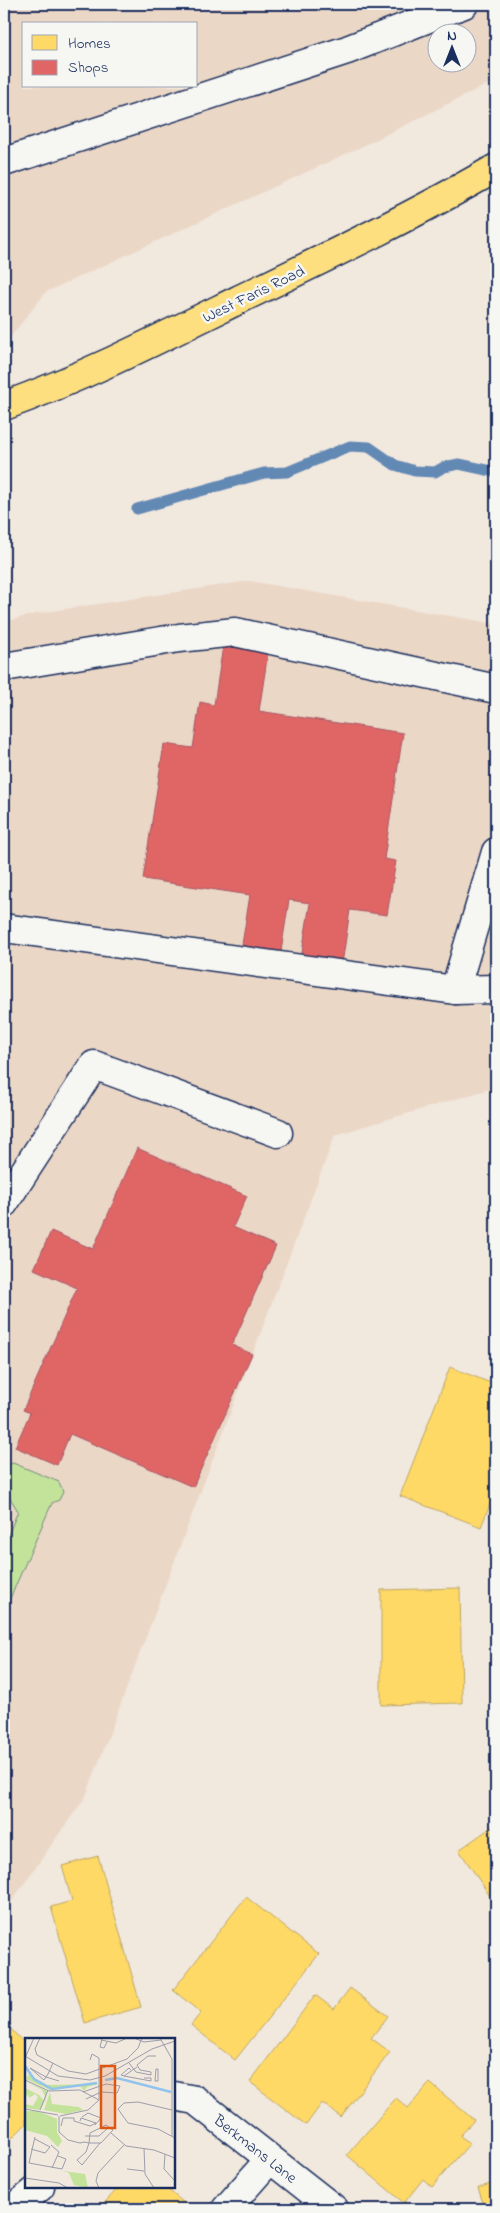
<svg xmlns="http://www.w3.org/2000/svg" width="500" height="2213" viewBox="0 0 500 2213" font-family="'Indie Flower',sans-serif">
	<rect width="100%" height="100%" fill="#f1e8de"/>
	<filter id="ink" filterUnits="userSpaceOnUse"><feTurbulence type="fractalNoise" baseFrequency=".02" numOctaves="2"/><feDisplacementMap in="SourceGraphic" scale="10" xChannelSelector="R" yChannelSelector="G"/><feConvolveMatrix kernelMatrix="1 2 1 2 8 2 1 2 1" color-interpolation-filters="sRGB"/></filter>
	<g filter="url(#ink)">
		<!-- built -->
		<g fill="#ebd7c6" fill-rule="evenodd">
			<path d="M4,4H496V80L365,145L46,292L4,345ZM24,24H196V86H24ZM438,32H468V62H438Z"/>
			<polygon points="249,581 496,624 496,1087 335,1135 86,1796 4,1912 4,622 39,613"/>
		</g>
		<!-- green -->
		<g fill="#c3e39b" stroke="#6f897c">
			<polygon points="4,809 6,858 4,912"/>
			<polygon points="13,1463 59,1482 63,1492 59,1500 52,1503 4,1612 4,1545 18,1511 4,1488 4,1466"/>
		</g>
		<!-- homes -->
		<g fill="#ffd966" stroke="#bba664">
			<polygon points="450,1367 496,1385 496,1489 481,1527 400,1496"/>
			<polygon points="460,1588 462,1703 381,1705 381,1590"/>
			<polygon points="496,1824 496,1905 459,1850"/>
			<polygon points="98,1856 141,2007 85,2023 51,1907 72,1901 62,1866"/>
			<polygon points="246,1897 319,1954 235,2060 191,2025 201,2013 173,1990"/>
			<polygon points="350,1988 388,2016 371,2038 390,2052 341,2117 322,2103 306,2125 250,2082 315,1995 334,2009"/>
			<polygon points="4,2022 26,2045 26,2124 11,2139 4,2131"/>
			<polygon points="430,2083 474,2120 460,2136 470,2143 432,2187 423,2179 404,2203 347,2155 396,2098 408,2108"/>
			<polygon points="496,2182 496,2209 485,2209 478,2188"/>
			<polygon points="119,2187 165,2187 191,2209 99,2209"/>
		</g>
		<!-- shops -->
		<g fill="#e06666" stroke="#a55664">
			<polygon points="224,639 269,646 259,711 403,733 384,859 396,861 387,915 350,910 341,971 300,965 310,903 289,900 279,964 240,957 250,895 143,879 164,744 193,748 200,702 214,705"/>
			<polygon points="137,1148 247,1196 233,1227 276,1246 232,1345 252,1354 193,1487 70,1434 57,1465 15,1447 30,1413 23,1410 77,1288 34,1269 51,1231 93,1249"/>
		</g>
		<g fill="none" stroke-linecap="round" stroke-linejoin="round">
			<!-- stream -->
			<polyline stroke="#6288b4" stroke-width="11" points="137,509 264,473 287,472 350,446 369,447 395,465 415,471 435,472 444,467 459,464 496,472"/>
			<!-- minor casing -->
			<g stroke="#1b2f5e" stroke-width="31">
				<g id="minor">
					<polyline points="4,162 347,50 464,4"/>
					<polyline points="4,667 179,638 235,632 496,689"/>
					<polyline points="4,928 455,990 496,989"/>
					<polyline points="455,990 496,852"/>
					<polyline points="4,1203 94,1065 278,1133"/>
					<polyline points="174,2096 195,2100 334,2209"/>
					<polyline points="13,2209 40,2187"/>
					<polyline points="226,2209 270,2159"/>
				</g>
			</g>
			<!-- major casing -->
			<g stroke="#1b2f5e" stroke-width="31">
				<path id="major" d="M4,406C84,377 161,338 238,300C325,258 413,216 496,168"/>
			</g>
			<!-- minor -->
			<use href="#minor" stroke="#f6f6f2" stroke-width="28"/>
			<!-- major -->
			<use href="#major" stroke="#fedf80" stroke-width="28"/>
		</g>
	</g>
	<g text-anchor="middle" stroke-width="5" stroke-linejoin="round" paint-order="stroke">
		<!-- street labels -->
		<g font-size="16" fill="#1b2f5e" stroke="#f6f6f2">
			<text transform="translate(253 293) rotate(-26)" y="6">West Faris Road</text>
			<text transform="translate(256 2148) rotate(38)" y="6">Berkmans Lane</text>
		</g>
	</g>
	<!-- overview -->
	<g transform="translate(25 2038)">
		<rect width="150" height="150" fill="#f1e8de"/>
		<path d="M1,27L8,39L21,47L74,46L62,49L59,53L55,48L25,52L1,41L4,36ZM0,43L22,53L21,61L15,72L0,70L1,66L8,68L13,59L10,56L4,60L3,56L1,59L0,50L14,57L19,63L20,58L17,52ZM25,54L27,66L54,69L58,72L41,76L19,72ZM0,73H13L32,81V94L37,103L33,109L22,98L0,92ZM38,133L60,136L63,150L49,147L44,135Z" fill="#c3e39b"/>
		<path fill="none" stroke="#91c3ed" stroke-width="2.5" d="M0,28L9,41L27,51L72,45M80,42L92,40L146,54"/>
		<path fill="none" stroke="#9b9eab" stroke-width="1" d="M15,0L10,11L12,17L43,33L61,36L102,21L113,10L117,0M109,0L119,4L136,2M135,0L147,21V98M77,1L75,9L79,10L82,4M76,2L91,5L102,0M0,18L33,38L65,42L80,38L127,11L150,3M0,20L9,0M28,25L24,34L23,36L19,42L5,30L21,39L34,43M104,25L111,34L126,37V34L115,32L112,27L123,18H131M131,31H133V43H130ZM106,32L104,30L96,37L99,38L112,29M99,38L126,43V40H119M0,42L24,53L55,52L74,62M58,54L81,46L95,48L92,55L76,54L61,61M0,71L33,77M15,72L23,52M147,72L113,64L99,65L93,71L103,85L133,91L150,100M34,78V94L43,102L55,105L59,104L64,105H76L88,92L81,87L65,95L64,105L61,114L52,122L57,127L75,105M35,78L63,72L74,62V20L67,16L65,22M57,79L63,75L76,80L70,87M36,88L38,80H49V83L65,88L71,85L56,80L55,83M86,95L101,108L129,112L150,120M60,98H74L84,89M10,99L4,125L37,131L41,121L33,118M26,107L34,114L27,130M119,110L120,136L129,150M6,111L20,115L25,109L10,101M140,116L139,131L150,143M102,131L119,133M0,140L34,145L43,150M74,150L71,143L73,135L99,107"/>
		<path fill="#de5710" fill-opacity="0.15" stroke="#de5710" stroke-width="2.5" d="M76,28H90V90H76Z"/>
		<rect width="150" height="150" fill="none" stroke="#1b2f5e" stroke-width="2.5"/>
	</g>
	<!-- margin -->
	<rect width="500" height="2213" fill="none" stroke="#f6f6f2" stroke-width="20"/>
	<rect x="10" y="10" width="480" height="2193" fill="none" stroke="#1b2f5e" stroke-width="2" filter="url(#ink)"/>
	<!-- legend -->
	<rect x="22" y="22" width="175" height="65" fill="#f6f6f2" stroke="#9ea6b7"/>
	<rect x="32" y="35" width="25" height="15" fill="#ffd966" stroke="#9ea6b7"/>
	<text x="68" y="48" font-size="15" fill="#1b2f5e">Homes</text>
	<rect x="32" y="60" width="25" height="15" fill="#e06666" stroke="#9ea6b7"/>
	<text x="68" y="72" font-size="15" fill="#1b2f5e">Shops</text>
	<!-- north arrow -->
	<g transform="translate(452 48)"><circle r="24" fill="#f6f6f2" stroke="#9ea6b7"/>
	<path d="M0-4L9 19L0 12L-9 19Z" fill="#1b2f5e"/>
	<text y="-8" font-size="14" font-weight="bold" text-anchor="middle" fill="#1b2f5e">N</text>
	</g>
</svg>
